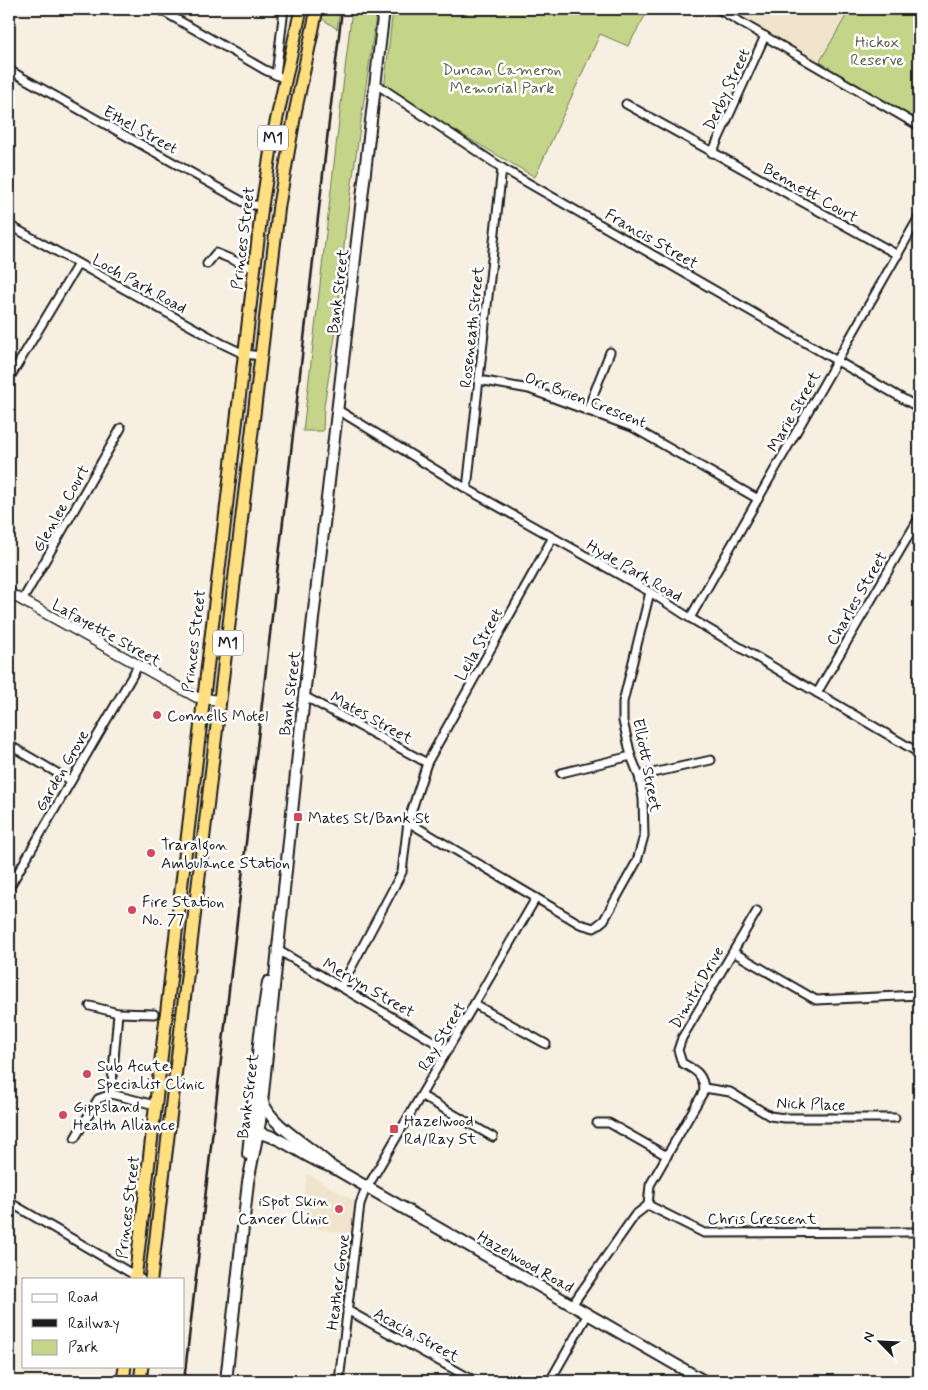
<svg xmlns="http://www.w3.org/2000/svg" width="928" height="1390" viewBox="0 0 928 1390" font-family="Mynerve,sans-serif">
	<rect width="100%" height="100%" fill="#f7efe1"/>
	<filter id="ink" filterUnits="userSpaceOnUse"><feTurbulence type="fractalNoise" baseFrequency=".02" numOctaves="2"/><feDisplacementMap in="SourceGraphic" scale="10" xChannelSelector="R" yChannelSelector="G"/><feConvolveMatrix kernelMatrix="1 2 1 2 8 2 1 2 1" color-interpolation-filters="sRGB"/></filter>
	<g filter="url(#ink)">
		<!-- built -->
		<g fill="#f1e4cc">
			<polygon points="727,9 850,9 819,63"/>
			<polygon points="307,1174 355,1201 351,1234 299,1226"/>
		</g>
		<!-- green -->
		<g fill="#c4d589" stroke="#707852">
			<polygon points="323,9 340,9 337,29 321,18"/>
			<polygon points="352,9 377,9 346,225 337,324 324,406 323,431 303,431"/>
			<polygon points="393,9 649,9 628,46 600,34 535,177 384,89"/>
			<polygon points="850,9 919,9 919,121 819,63"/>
		</g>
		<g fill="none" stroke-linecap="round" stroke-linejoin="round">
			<!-- minor casing -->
			<g stroke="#1c1c1c" stroke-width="11">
				<g id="minor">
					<polyline points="159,9 265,70 285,79"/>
					<polyline points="718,9 919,126"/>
					<polyline points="9,70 247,204 262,206"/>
					<polyline points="276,75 284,9"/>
					<polyline points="376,84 502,168 919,408"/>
					<polyline points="626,104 898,255"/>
					<polyline points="712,153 765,36"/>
					<polyline points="9,225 223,344 244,354 262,356"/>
					<polyline points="207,264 216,253 255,269"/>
					<polyline points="9,379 78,264"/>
					<polyline points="479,380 529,389 632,427 758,499"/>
					<polyline points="338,410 467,489 650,592 690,618 919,753"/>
					<polyline points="587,411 610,352"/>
					<polyline points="467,489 502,168"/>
					<polyline points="22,601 121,428"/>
					<polyline points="690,618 919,217"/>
					<polyline points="817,693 919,518"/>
					<polyline points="304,696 427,763"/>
					<polyline points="9,745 71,781"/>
					<polyline points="561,773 631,756"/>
					<polyline points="639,776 711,760"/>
					<polyline points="408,822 580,924 594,928 604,920 637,861 644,836 643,799 639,776 631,756 623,721 623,702 650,592"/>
					<polyline points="9,888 138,666"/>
					<polyline points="276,949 448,1050"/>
					<polyline points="733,952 816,1000 919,995"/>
					<polyline points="341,987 402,872 408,822 427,763 552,539"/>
					<polyline points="476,1005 546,1044"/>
					<polyline points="90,1006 118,1013 111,1094 155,1105"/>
					<polyline points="118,1013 154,1014"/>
					<polyline points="704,1088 730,1092 770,1116 784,1118 895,1118"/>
					<polyline points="422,1096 493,1137"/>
					<polyline points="597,1123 609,1123 667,1156"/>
					<polyline points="75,1138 98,1099 111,1094"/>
					<polyline points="9,1202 141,1279"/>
					<path d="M648,1205L650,1185L704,1091C704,1074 695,1070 682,1063L678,1050L682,1038L757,911"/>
					<polyline points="572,1305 635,1215 648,1205 704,1233 919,1232"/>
					<polyline points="347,1310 475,1381"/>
					<polyline points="339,1381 360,1204 364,1193 536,898"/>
					<polyline points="550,1381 588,1314"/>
				</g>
			</g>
			<!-- tertiary casing -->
			<g stroke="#1c1c1c" stroke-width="12">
				<polyline id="tertiary" points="9,593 196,697 221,701"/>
			</g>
			<!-- secondary casing -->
			<g stroke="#1c1c1c" stroke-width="14">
				<g id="secondary">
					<path d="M263,1102C270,1125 313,1148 332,1167L704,1381"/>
					<path d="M258,1133C284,1137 304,1158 329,1166"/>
					<polyline points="248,1154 260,1034 268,982"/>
					<polyline points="226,1381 248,1182 260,1122 304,696 384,9"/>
				</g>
			</g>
			<!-- trunk casing -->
			<g stroke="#1c1c1c" stroke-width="15">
				<g id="trunk">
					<polyline points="135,1279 262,206 273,136 301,9"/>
					<polyline points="151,1279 279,205 295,113 317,9"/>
					<polyline points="123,1381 125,1366"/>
					<polyline points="140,1381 142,1366"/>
				</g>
			</g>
			<!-- minor -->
			<use href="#minor" stroke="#fff" stroke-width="7"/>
			<!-- tertiary -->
			<use href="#tertiary" stroke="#fff" stroke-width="9"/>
			<!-- secondary -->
			<use href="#secondary" stroke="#fff" stroke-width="10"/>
			<!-- trunk -->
			<use href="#trunk" stroke="#ffdf80" stroke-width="11"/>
			<!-- rail -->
			<polyline stroke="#1c1c1c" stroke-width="2.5" points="184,1381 342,9"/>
		</g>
	</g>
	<!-- markers -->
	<g fill="#d1495b" stroke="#fff" stroke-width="2">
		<circle cx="157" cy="715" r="5"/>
		<rect x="293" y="812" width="10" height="10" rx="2.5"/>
		<circle cx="151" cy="853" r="5"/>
		<circle cx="132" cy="910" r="5"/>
		<circle cx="87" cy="1074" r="5"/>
		<circle cx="63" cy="1115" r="5"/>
		<rect x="389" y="1124" width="10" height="10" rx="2.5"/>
		<circle cx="339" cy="1209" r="5"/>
	</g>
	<g text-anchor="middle" stroke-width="5" stroke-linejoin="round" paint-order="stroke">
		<!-- shield labels -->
		<g fill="#fff" stroke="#606060" stroke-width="1">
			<rect x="258" y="125.5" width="30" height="25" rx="4"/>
			<rect x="213" y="630.5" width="30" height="25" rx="4"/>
		</g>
		<g font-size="15" font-weight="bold" fill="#1c1c1c">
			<text x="273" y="143">M1</text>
			<text x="228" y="648">M1</text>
		</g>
		<!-- park labels -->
		<g font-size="16" fill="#575d42" stroke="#fff">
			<text x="877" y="47">Hickox<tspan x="877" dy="18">Reserve</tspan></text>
			<text x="502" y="75">Duncan Cameron<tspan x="502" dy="18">Memorial Park</tspan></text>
		</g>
		<!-- street labels -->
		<g font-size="16" fill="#1c1c1c" stroke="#fff">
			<text transform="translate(726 89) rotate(-65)" y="6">Derby Street</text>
			<text transform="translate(141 129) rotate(29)" y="6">Ethel Street</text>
			<text transform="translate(811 192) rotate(29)" y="6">Bennett Court</text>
			<text transform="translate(242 238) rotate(-83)" y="6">Princes Street</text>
			<text transform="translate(652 238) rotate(30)" y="6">Francis Street</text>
			<text transform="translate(140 283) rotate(29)" y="6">Loch Park Road</text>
			<text transform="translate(337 291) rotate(-83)" y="6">Bank Street</text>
			<text transform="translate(471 327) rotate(-84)" y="6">Roseneath Street</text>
			<text transform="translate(586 399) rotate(21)" y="6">Orr Brien Crescent</text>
			<text transform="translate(793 411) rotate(-60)" y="6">Marie Street</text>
			<text transform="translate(60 508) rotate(-60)" y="6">Glenlee Court</text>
			<text transform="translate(635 570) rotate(30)" y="6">Hyde Park Road</text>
			<text transform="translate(856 598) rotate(-60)" y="6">Charles Street</text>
			<text transform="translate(107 632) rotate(29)" y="6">Lafayette Street</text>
			<text transform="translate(193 641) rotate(-83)" y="6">Princes Street</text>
			<text transform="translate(478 644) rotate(-61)" y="6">Leila Street</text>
			<text transform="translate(289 693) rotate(-83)" y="6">Bank Street</text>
			<text transform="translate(372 717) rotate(29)" y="6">Mates Street</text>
			<text transform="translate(648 765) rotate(79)" y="6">Elliott Street</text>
			<text transform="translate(61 770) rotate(-60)" y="6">Garden Grove</text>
			<text transform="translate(369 987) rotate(30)" y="6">Mervyn Street</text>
			<text transform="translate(696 987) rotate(-60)" y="6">Dimitri Drive</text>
			<text transform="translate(441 1036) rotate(-59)" y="6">Ray Street</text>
			<text transform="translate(247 1096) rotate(-83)" y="6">Bank Street</text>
			<text transform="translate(811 1103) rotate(2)" y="6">Nick Place</text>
			<text transform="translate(127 1207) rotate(-83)" y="6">Princes Street</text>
			<text x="762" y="1224">Chris Crescent</text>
			<text transform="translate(526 1261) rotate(30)" y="6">Hazelwood Road</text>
			<text transform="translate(337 1282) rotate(-83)" y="6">Heather Grove</text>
			<text transform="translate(417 1334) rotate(29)" y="6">Acacia Street</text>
		</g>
		<!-- poi labels -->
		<g font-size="16" fill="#1c1c1c" stroke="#fff" text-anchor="start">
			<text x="167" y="721">Connells Motel</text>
			<text x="308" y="823">Mates St/Bank St</text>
			<text x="161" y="850">Traralgon<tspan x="161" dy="18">Ambulance Station</tspan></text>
			<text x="142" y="907">Fire Station<tspan x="142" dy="18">No. 77</tspan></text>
			<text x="97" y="1071">Sub Acute<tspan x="97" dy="18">Specialist Clinic</tspan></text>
			<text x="73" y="1112">Gippsland<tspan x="73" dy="18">Health Alliance</tspan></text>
			<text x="404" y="1126">Hazelwood<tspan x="404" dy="18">Rd/Ray St</tspan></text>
			<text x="329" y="1206" text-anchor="end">iSpot Skin<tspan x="329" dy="18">Cancer Clinic</tspan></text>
		</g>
	</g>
	<!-- margin -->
	<rect width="928" height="1390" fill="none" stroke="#fff" stroke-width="30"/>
	<rect x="15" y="15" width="898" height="1360" fill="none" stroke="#1c1c1c" stroke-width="2" filter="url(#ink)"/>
	<!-- legend -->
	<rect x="22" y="1278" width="162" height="90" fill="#ffffff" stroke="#a4a4a4"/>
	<rect x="32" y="1294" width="25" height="8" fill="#ffffff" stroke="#a4a4a4"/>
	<text x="68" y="1302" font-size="15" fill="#1c1c1c">Road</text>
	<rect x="32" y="1319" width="25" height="8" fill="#1c1c1c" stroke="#a4a4a4"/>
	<text x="68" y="1328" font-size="15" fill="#1c1c1c">Railway</text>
	<rect x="32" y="1340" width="25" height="15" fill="#c4d589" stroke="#a4a4a4"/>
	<text x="68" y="1352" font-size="15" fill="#1c1c1c">Park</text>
	<!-- north arrow -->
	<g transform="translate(880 1342) rotate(294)" stroke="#ffffff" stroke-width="4" paint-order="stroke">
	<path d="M0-4L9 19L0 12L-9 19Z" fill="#1c1c1c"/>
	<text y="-8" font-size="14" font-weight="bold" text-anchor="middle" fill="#1c1c1c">N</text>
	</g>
</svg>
